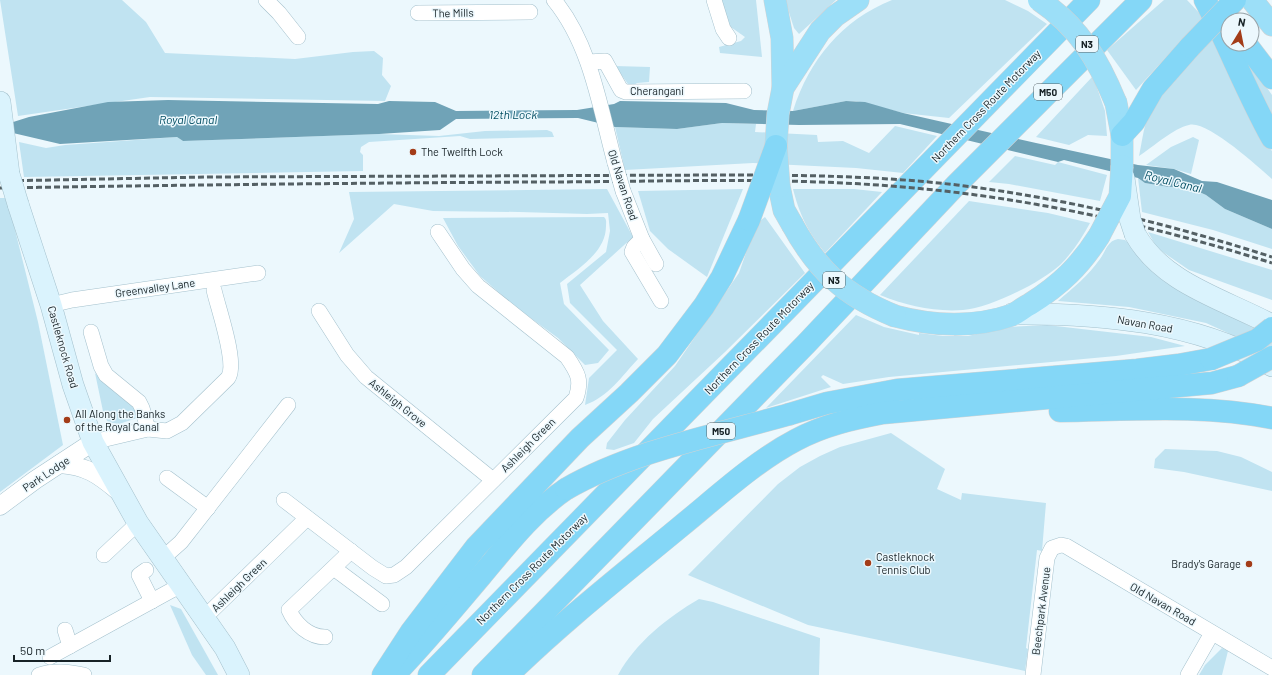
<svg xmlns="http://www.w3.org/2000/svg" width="1272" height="675" viewBox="0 0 1272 675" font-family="Barlow,sans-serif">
	<rect width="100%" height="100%" fill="#ecf8fd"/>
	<!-- green -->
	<g fill="#c0e3f1">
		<polygon points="0,0 122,0 146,22 165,53 295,59 353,52 374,51 383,58 382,75 391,86 385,101 150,97 18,116"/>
		<polygon points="720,0 756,0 762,57 720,53 719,47 741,41 745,37 728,25"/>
		<polygon points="785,0 836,0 799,34 794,28"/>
		<path d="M892,0H1005L1028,11L1047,24L949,118L903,113L856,101H846L793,111C809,60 842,20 892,0Z"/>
		<polygon points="1164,0 1187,0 1203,17 1136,90 1107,50"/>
		<path d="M1214,36L1268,146L1272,151V179C1257,166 1207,120 1189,125C1174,128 1153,147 1139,156C1142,143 1143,129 1148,117C1162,86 1191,61 1214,36Z"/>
		<polygon points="1236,44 1272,95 1272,126"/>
		<polygon points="615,66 650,67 649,82 637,83 632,86 628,84"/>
		<polygon points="1093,76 1105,111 1107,136 1088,135 1069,145 1036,137"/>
		<polygon points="722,123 756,124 755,132 817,135 818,142 843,141 869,153 895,126 937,136 903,173 856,168 753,163 625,170 615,127 677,129"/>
		<polygon points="547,130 552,132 554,137 470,139 460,136 369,142 361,147 360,152 363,155 363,171 24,177 19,142 46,148 65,145 177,137 183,141 379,134 439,136 485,131"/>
		<polygon points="1193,137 1199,140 1191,174 1174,169 1146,165 1171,147"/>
		<polygon points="1015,156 1055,165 1058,162 1107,175 1100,201 1009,184 989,182"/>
		<polygon points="1138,178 1145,183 1169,187 1186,186 1206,195 1225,209 1272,229 1272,249 1213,230 1142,212"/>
		<path d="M607,189L633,237L580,285L603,321L638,359C622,376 608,397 585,405L589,378L617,350L570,303L567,284L606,252L610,231L608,213L587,214L519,212L433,211L394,204L339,253L354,219L349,192Z"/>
		<polygon points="743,189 707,277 668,249 650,231 638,191"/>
		<path d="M793,189H854L882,192L825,253C808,232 800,216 793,189Z"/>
		<polygon points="0,198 7,198 38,322 63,445 0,492"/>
		<path d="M969,201L1048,213L1090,223C1082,238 1072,253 1060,265C1040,283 990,308 963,310C934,312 907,306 880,295Z"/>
		<path d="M604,217C607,220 606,222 606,226C606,252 579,268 560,283L564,304L609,350L598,363L585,365L558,338L517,308L480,276L458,246L443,218Z"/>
		<polygon points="765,217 805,273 725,352 653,419 634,443 614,450 606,449 607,443 625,420 675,366 739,273 756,224"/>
		<polygon points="1148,232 1272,270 1272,300 1189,270 1157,248"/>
		<path d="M1118,239L1125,240L1131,245L1145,265L1161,279L1272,338V353L1206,323L1129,307L1058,301C1073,288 1089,275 1100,259C1106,251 1107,241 1118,239Z"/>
		<polygon points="856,315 884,327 919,335 919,333 943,336 968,336 1006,327 1047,325 1151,337 1185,346 1116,356 889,377 843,384 823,375 821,377 831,387 766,408"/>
		<polygon points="95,373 106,385 134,406 137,418 119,424 108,422 104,416"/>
		<polygon points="891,433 945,469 937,489 961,500 962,493 1046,503 1042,551 1037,550 1026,648 1028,649 1025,671 808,625 688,575 778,484 800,467 820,456 840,447"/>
		<polygon points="1165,449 1217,451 1241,457 1272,472 1272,491 1184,472 1154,468 1155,459"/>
		<path d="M699,599L713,602L820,638L819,675H618C635,643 668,617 699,599Z"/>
		<polygon points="170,605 181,609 218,675 206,675 192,655"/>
		<polygon points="1222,648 1228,651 1222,675 1199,675 1205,665"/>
	</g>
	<!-- water -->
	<polygon fill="#70a3b7" points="168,100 378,104 389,101 435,102 456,111 577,110 614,104 620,101 726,103 754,110 793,111 846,101 865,102 903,113 1036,143 1138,165 1174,169 1202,181 1217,182 1272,200 1272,229 1225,209 1206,195 1186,186 1169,187 1145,183 1138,178 1064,160 1058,162 900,124 799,125 722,123 677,129 615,127 578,118 456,119 440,130 379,134 183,141 177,137 60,144 13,133 10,123 29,117 108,102"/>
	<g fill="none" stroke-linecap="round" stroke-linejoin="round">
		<!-- minor casing -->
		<g stroke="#a4c1cd" stroke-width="16">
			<g id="minor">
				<polyline points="266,0 279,13 298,37"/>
				<path d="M554,0C591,45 600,108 615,163"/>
				<polyline points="714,0 723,29 729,38"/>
				<polyline points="418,13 530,12"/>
				<polyline points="588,62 605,61 621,90 626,92 744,91"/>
				<polyline points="623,191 642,239 656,264"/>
				<polyline points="642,239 634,247 632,252 661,301"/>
				<polyline points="51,305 72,300 258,273"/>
				<polyline points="319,311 347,355 366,377 493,480"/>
				<polyline points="91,332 101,366 106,375 139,402 142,408 148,429"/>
				<path d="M93,442L148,429L167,431L182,423L228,378C238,364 218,308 214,290"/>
				<polyline points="167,478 208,508"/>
				<path d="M284,500L373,568L386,576L394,575L406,567L576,398C582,380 578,373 567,357L478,286L463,269L438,232"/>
				<polyline points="104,555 138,523"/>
				<polyline points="163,558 181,542 288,405"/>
				<polyline points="335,569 382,604"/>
				<polyline points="146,570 139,575 152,601"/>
				<polyline points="204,618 307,518"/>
				<polyline points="65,630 70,646"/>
				<path d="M325,637C309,637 295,624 289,610L351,551"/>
				<polyline points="50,657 172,590 183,586"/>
				<path d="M39,675C54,670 69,672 84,675"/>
				<polyline points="1033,675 1047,558 1052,548 1061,545 1066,546 1272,668"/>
				<polyline points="1188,675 1212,633"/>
			</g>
		</g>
		<!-- tertiary casing -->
		<g stroke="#a4c1cd" stroke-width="19">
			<g id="tertiary">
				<path d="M60,464C86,466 98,474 118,491"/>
				<polyline points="0,506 35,480 93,442"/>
			</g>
		</g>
		<!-- secondary casing -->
		<g stroke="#a4c1cd" stroke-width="22">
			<g id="secondary">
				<polyline points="0,102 9,174"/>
				<polyline points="18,204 51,305 73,385 93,442 138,523 225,648 239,675"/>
				<path d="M1135,234C1163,284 1224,299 1272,325"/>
				<path d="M1012,314C1098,313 1196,321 1272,366"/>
			</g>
		</g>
		<!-- trunk casing -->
		<g stroke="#d1d3d4" stroke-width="23">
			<g id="trunk">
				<polyline points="775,0 782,38 783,88"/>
				<polyline points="1252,0 1272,25"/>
				<polyline points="1116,103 1122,135 1122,166"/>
				<polyline points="776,146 778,114 783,88 820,31 835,16 858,0"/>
				<polyline points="779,186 784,210 792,224"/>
				<path d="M895,316C932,326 975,328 1012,315C1018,312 1024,307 1030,304C1060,285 1080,266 1099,236"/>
			</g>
		</g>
		<!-- motorway casing -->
		<g stroke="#d1d3d4" stroke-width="23">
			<g id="motorway">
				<path d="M1205,0C1229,46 1247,93 1272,138"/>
				<polyline points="1246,44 1272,78"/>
				<polyline points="1122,135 1134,122 1153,89 1190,47"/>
				<path d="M1060,411C1130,410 1203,404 1272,418"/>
				<polyline points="790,414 827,403 897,390 1137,370 1178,365 1211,359"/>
				<path d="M396,673C426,642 453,609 481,576C507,545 532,512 566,489"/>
				<polyline points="383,675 411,632 476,547 580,438 629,393 667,355 704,306 722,277 749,220"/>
				<polyline points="429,675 1089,0"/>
				<polyline points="483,675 806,344 956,185 1141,0"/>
				<path d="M508,675C562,622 622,575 680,527C717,497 754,462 796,440C824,425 852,419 883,413L1212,383L1238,376"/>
			</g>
		</g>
		<!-- minor -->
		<use href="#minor" stroke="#fff" stroke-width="15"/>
		<!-- tertiary -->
		<use href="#tertiary" stroke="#fff" stroke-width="18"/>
		<!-- secondary -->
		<use href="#secondary" stroke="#daf3fd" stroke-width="21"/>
		<!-- trunk -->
		<use href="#trunk" stroke="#9cdff8" stroke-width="22"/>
		<!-- motorway -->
		<use href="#motorway" stroke="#84d7f7" stroke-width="22"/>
		<!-- rail -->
		<g stroke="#546064" stroke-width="3" stroke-dasharray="6 3" stroke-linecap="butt">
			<path d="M0,181L207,177L725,175C803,175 880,176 957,185C1065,198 1169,224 1272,257"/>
			<path d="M0,188C178,185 356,183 534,182C661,182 788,176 914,188C1036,199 1155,226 1272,263"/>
		</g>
		<!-- minor-bridge casing -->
		<g stroke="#a4c1cd" stroke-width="16" stroke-linecap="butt">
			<polyline id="minor-bridge" points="615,163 623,191"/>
		</g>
		<!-- secondary-bridge casing -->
		<g stroke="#a4c1cd" stroke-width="22" stroke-linecap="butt">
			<g id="secondary-bridge">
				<polyline points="9,174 18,204"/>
				<polyline points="1124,178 1130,219 1135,234"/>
			</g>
		</g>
		<!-- trunk-bridge casing -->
		<g stroke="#d1d3d4" stroke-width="23" stroke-linecap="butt">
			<g id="trunk-bridge">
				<path d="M1039,0C1079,27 1098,59 1116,103"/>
				<polyline points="776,146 779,186"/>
				<path d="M792,224C817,270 845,296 895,316"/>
				<polyline points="1099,236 1120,196 1122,166"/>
			</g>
		</g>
		<!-- motorway-bridge casing -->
		<g stroke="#d1d3d4" stroke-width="23" stroke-linecap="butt">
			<g id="motorway-bridge">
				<polyline points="1190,47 1235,0"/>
				<polyline points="749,220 776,146"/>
				<polyline points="1211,359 1257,340 1272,328"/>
				<polyline points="1238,376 1272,357"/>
				<path d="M566,489C632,451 716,435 790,414"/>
			</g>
		</g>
		<!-- minor-bridge -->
		<use href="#minor-bridge" stroke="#fff" stroke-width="15"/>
		<!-- secondary-bridge -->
		<use href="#secondary-bridge" stroke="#daf3fd" stroke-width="21"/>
		<!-- trunk-bridge -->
		<use href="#trunk-bridge" stroke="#9cdff8" stroke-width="22"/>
		<!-- motorway-bridge -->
		<use href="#motorway-bridge" stroke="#84d7f7" stroke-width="22"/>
	</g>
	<!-- markers -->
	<g fill="#a33c18" stroke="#ecf8fd" stroke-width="1.5">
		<circle cx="413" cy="152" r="4"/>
		<circle cx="67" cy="420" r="4"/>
		<circle cx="868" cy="563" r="4"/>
		<circle cx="1249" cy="564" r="4"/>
	</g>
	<g text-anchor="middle" stroke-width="3" stroke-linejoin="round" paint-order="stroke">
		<!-- shield labels -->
		<g fill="#ecf8fd" stroke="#576266" stroke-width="1">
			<rect x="1076" y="36" width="22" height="16" rx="3"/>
			<rect x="1034" y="84" width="28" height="16" rx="3"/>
			<rect x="823" y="272" width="22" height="16" rx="3"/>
			<rect x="707" y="423" width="28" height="16" rx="3"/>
		</g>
		<g font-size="10" font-weight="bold" fill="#172226">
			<text x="1087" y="48">N3</text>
			<text x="1048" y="96">M50</text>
			<text x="834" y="284">N3</text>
			<text x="721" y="435">M50</text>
		</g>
		<!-- street labels -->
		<g font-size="11" fill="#172226" stroke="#ecf8fd">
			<text transform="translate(453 13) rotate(-1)" y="4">The Mills</text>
			<text x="657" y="95">Cherangani</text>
			<text transform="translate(986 106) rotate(-46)" y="4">Northern Cross Route Motorway</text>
			<text transform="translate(623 185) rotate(72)" y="4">Old Navan Road</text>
			<text transform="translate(155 288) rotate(-8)" y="4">Greenvalley Lane</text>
			<text transform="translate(1145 324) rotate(10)" y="4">Navan Road</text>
			<text transform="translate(759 338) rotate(-46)" y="4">Northern Cross Route Motorway</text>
			<text transform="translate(63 347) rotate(74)" y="4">Castleknock Road</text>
			<text transform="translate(398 403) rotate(39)" y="4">Ashleigh Grove</text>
			<text transform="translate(528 445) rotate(-45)" y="4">Ashleigh Green</text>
			<text transform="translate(46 474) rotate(-34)" y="4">Park Lodge</text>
			<text transform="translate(532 569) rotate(-45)" y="4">Northern Cross Route Motorway</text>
			<text transform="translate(239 585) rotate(-44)" y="4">Ashleigh Green</text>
			<text transform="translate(1163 604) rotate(30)" y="4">Old Navan Road</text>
			<text transform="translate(1041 611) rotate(-83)" y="4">Beechpark Avenue</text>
		</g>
		<!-- poi labels -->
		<g font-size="11" fill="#172226" stroke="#ecf8fd" text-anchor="start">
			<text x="421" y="156">The Twelfth Lock</text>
			<text x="75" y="418">All Along the Banks<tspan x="75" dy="13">of the Royal Canal</tspan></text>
			<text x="876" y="561">Castleknock<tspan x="876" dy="13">Tennis Club</tspan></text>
			<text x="1241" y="568" text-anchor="end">Brady's Garage</text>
		</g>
		<!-- water labels -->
		<g font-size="12" font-style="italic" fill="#014c61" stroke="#ecf8fd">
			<text x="513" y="119">12th Lock</text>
			<text x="188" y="124">Royal Canal</text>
			<text transform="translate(1173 182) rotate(14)" y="4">Royal Canal</text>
		</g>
	</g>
	<!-- north arrow -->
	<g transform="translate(1240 32) rotate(10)"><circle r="19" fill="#ecf8fd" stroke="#97a2a7"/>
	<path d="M0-3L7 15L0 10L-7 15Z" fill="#a33c18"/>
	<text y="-6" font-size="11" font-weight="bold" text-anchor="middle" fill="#172226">N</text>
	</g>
	<!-- scale -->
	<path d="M14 655v6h96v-6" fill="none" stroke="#172226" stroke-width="2"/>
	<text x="20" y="655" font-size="12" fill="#172226" stroke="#ecf8fd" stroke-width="3" paint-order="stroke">50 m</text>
</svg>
